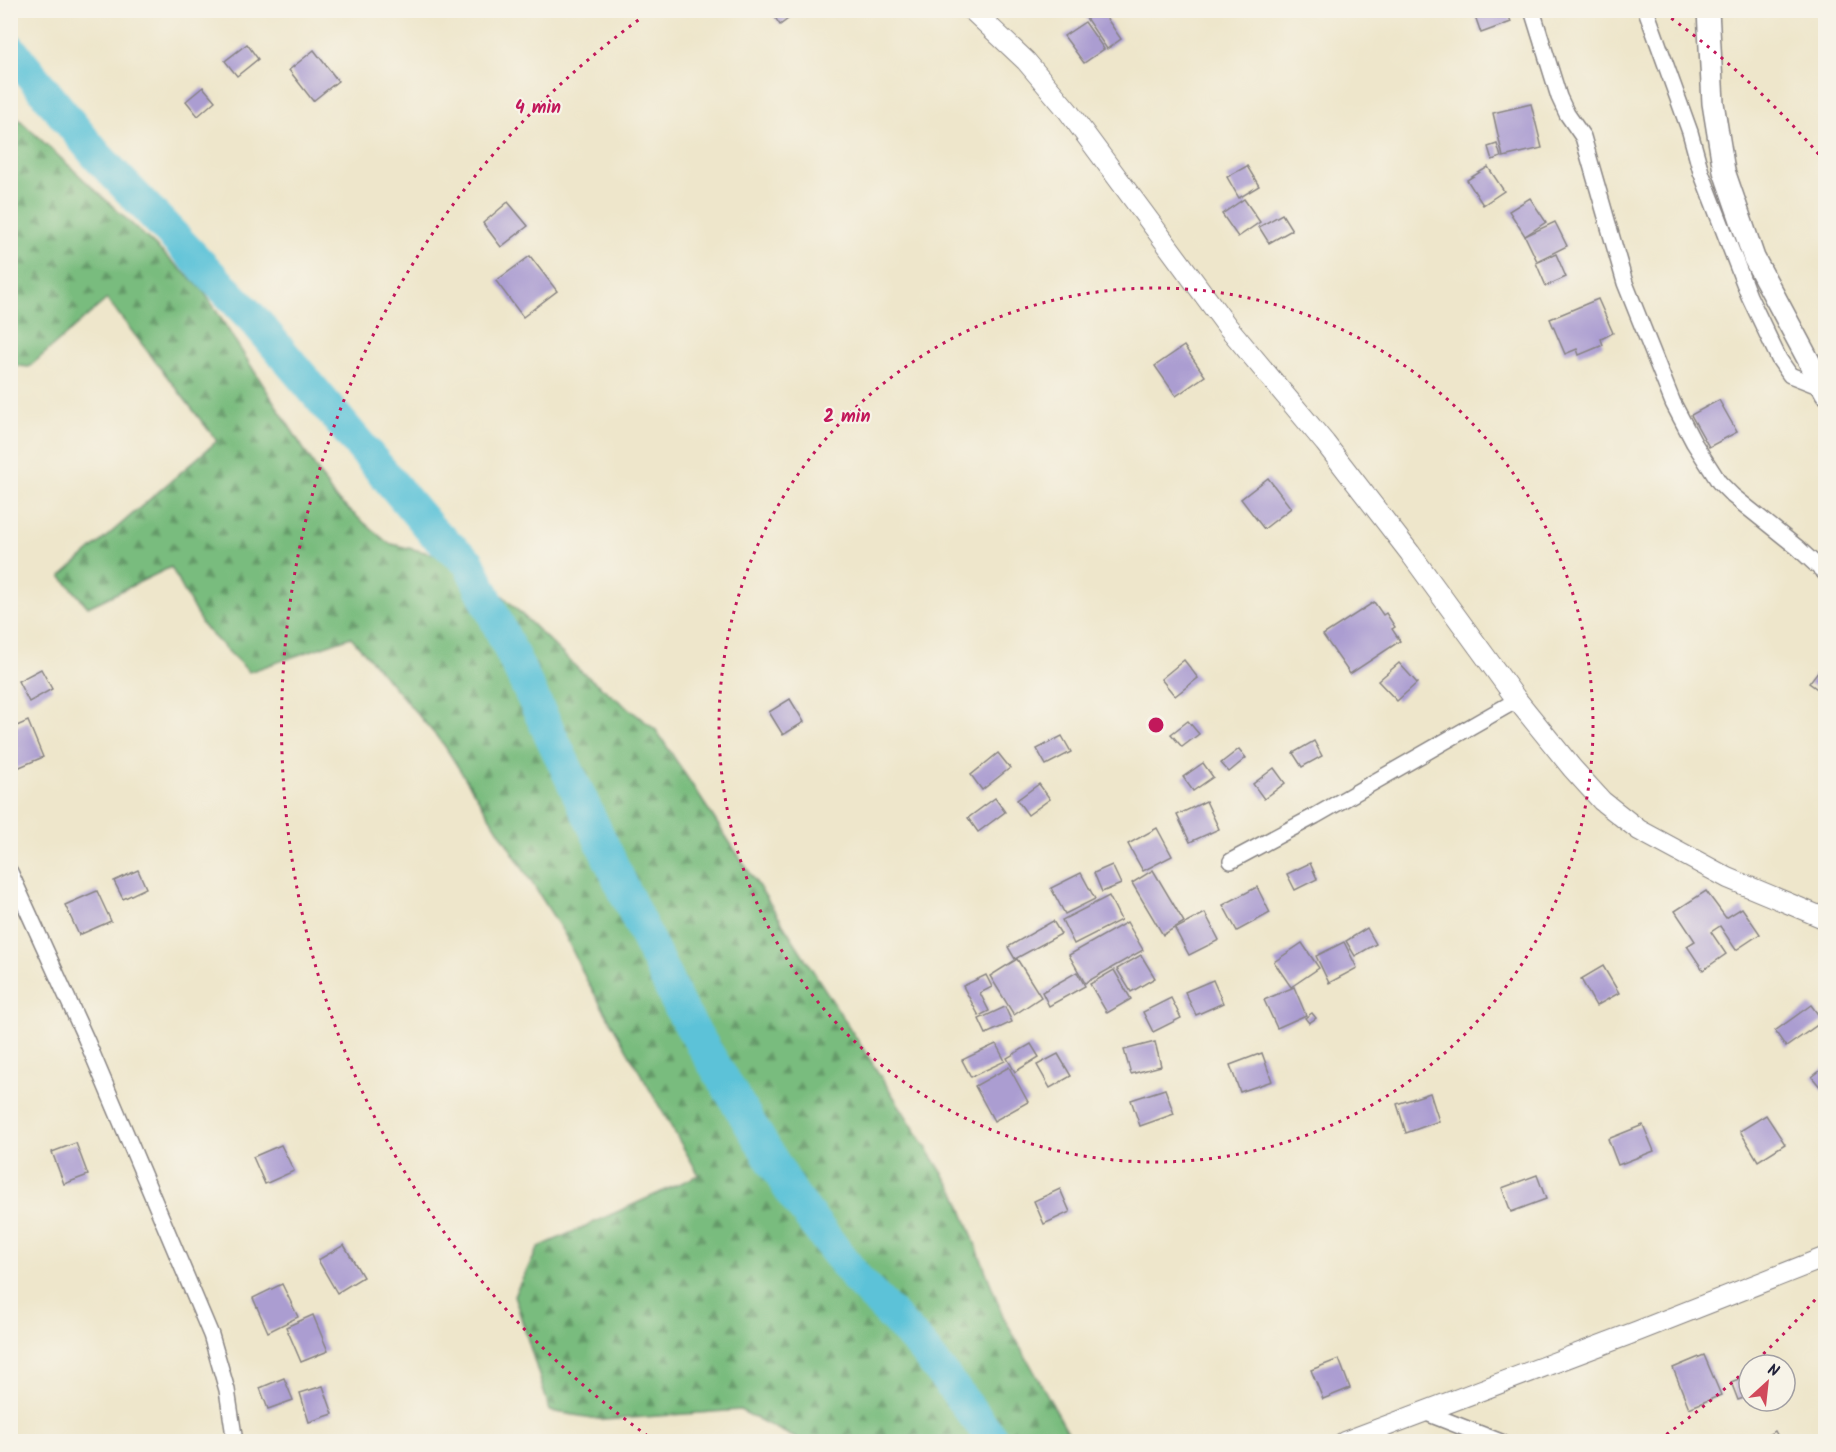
<svg xmlns="http://www.w3.org/2000/svg" width="1836" height="1452" viewBox="0 0 1836 1452" font-family="Kalam,sans-serif">
	<defs>
		<pattern id="forest-firs" width="22" height="20" patternUnits="userSpaceOnUse" patternTransform="scale(1.5)"><rect width="22" height="20" fill="#79bc7e"/><path d="M5 1l3.5 6h-7zM16 11l3.5 6h-7z" fill="#639868"/></pattern>
	</defs>
	<rect width="100%" height="100%" fill="#f7f3e8"/>
	<filter id="ink" filterUnits="userSpaceOnUse"><feTurbulence type="fractalNoise" baseFrequency=".0167" numOctaves="2"/><feDisplacementMap in="SourceGraphic" scale="12" xChannelSelector="R" yChannelSelector="G"/><feConvolveMatrix kernelMatrix="1 2 1 2 8 2 1 2 1" color-interpolation-filters="sRGB"/></filter>
	<filter id="wash" filterUnits="userSpaceOnUse"><feTurbulence type="fractalNoise" baseFrequency=".008" numOctaves="4" result="noise"/><feDisplacementMap in="SourceGraphic" scale="24" xChannelSelector="R" yChannelSelector="G"/><feGaussianBlur stdDeviation="1.35" result="paint"/><feColorMatrix in="noise" values="0 0 0 0 0 0 0 0 0 0 0 0 0 0 0 0 0 1.4 0 .05"/><feComposite in="paint" operator="in"/></filter>
	<g filter="url(#wash)">
		<rect width="100%" height="100%" fill="#eee6cb"/>
		<!-- forest -->
		<polygon fill="url(#forest-firs)" stroke="#4e6f5c" stroke-width="1.5" points="10,111 203,290 334,497 388,543 469,563 578,669 656,730 767,899 956,1194 1003,1316 1073,1441 801,1441 740,1410 604,1420 550,1411 514,1295 539,1247 699,1175 586,979 564,933 444,745 351,637 249,672 203,626 171,567 88,607 61,576 217,441 107,299 29,367 11,365"/>
		<g fill="none" stroke-linecap="round" stroke-linejoin="round">
			<!-- river -->
			<polyline stroke="#5bc2d8" stroke-width="33" points="10,49 97,156 256,322 433,532 469,563 680,1008 793,1195 857,1279 919,1344 995,1442"/>
		</g>
		<g id="blocks">
			<!-- building -->
			<g fill="#ab9dd1">
				<polygon points="770,10 800,10 780,25"/>
				<polygon points="1097,10 1101,10 1121,39 1107,49 1086,18"/>
				<polygon points="1473,10 1507,10 1511,22 1481,33"/>
				<polygon points="1085,22 1104,49 1084,63 1064,36"/>
				<polygon points="247,44 258,59 237,76 225,61"/>
				<polygon points="314,50 338,81 313,101 289,70"/>
				<polygon points="203,87 215,101 198,116 186,101"/>
				<polygon points="1531,104 1542,148 1503,157 1493,113"/>
				<polygon points="1497,144 1501,157 1492,160 1488,147"/>
				<polygon points="1247,166 1259,186 1239,198 1227,177"/>
				<polygon points="1488,167 1504,191 1483,205 1467,180"/>
				<polygon points="1530,198 1546,222 1525,236 1509,211"/>
				<polygon points="1244,199 1260,222 1238,237 1222,214"/>
				<polygon points="508,202 528,226 501,247 483,223"/>
				<polygon points="1282,214 1292,230 1269,243 1259,227"/>
				<polygon points="1555,222 1567,246 1537,261 1525,236"/>
				<polygon points="1556,254 1566,277 1546,286 1536,263"/>
				<polygon points="530,256 557,291 523,317 496,281"/>
				<polygon points="1598,299 1613,333 1601,339 1603,345 1579,355 1577,349 1565,354 1550,319"/>
				<polygon points="1184,346 1205,376 1176,396 1155,366"/>
				<polygon points="1719,400 1737,432 1709,447 1691,415"/>
				<polygon points="1268,478 1291,508 1264,529 1241,499"/>
				<polygon points="1374,602 1383,615 1386,613 1395,627 1392,629 1400,641 1350,674 1323,635"/>
				<polygon points="1184,660 1198,678 1175,696 1161,679"/>
				<polygon points="1826,661 1826,695 1809,683"/>
				<polygon points="1399,663 1417,683 1397,701 1378,681"/>
				<polygon points="41,669 52,689 29,702 18,681"/>
				<polygon points="790,699 804,722 783,735 769,712"/>
				<polygon points="28,721 43,757 15,769 10,758 10,729"/>
				<polygon points="1188,721 1199,734 1182,747 1171,734"/>
				<polygon points="1062,736 1071,752 1046,765 1037,749"/>
				<polygon points="1314,741 1322,756 1302,767 1293,753"/>
				<polygon points="1239,749 1246,758 1229,772 1221,763"/>
				<polygon points="998,753 1010,768 982,790 971,775"/>
				<polygon points="1203,763 1213,777 1193,791 1183,777"/>
				<polygon points="1274,768 1285,783 1264,799 1253,784"/>
				<polygon points="1039,784 1050,799 1028,815 1017,800"/>
				<polygon points="995,798 1005,812 978,832 968,818"/>
				<polygon points="1206,801 1219,829 1190,842 1177,815"/>
				<polygon points="1157,828 1172,856 1143,871 1128,844"/>
				<polygon points="1310,863 1317,879 1295,890 1287,874"/>
				<polygon points="1112,865 1121,884 1102,892 1094,873"/>
				<polygon points="138,870 146,888 123,899 114,881"/>
				<polygon points="1153,870 1184,922 1163,935 1132,883"/>
				<polygon points="1081,873 1095,899 1065,914 1051,888"/>
				<polygon points="1257,887 1270,913 1237,931 1223,905"/>
				<polygon points="97,891 111,921 79,935 65,905"/>
				<polygon points="1706,891 1726,918 1742,908 1760,934 1736,950 1720,926 1711,932 1726,954 1703,970 1687,946 1695,941 1675,911"/>
				<polygon points="1109,896 1121,920 1074,944 1062,920"/>
				<polygon points="1205,913 1219,940 1189,955 1175,929"/>
				<polygon points="1053,921 1061,934 1015,959 1008,947"/>
				<polygon points="1127,922 1143,950 1085,983 1069,955"/>
				<polygon points="1367,928 1376,944 1355,956 1346,941"/>
				<polygon points="1344,942 1357,968 1329,983 1316,956"/>
				<polygon points="1302,943 1319,968 1291,987 1274,962"/>
				<polygon points="1141,955 1155,978 1131,992 1117,969"/>
				<polygon points="1017,959 1041,997 1014,1015 990,976"/>
				<polygon points="1603,966 1619,993 1596,1006 1581,979"/>
				<polygon points="1114,970 1131,999 1107,1013 1090,984"/>
				<polygon points="1077,972 1085,986 1049,1006 1042,992"/>
				<polygon points="986,975 992,987 980,993 989,1011 979,1016 963,986"/>
				<polygon points="1213,980 1223,1003 1196,1015 1185,992"/>
				<polygon points="1294,987 1306,1015 1277,1028 1264,1000"/>
				<polygon points="1171,998 1181,1018 1153,1032 1143,1012"/>
				<polygon points="1811,1005 1823,1021 1786,1047 1775,1031"/>
				<polygon points="1005,1007 1012,1022 986,1034 979,1019"/>
				<polygon points="1312,1013 1316,1018 1309,1023 1305,1018"/>
				<polygon points="1155,1042 1161,1066 1131,1074 1124,1050"/>
				<polygon points="996,1044 1005,1061 971,1077 962,1060"/>
				<polygon points="1031,1044 1039,1057 1015,1072 1007,1058"/>
				<polygon points="1262,1053 1272,1081 1240,1092 1230,1065"/>
				<polygon points="1058,1054 1071,1076 1050,1088 1037,1065"/>
				<polygon points="1826,1066 1826,1094 1812,1077"/>
				<polygon points="1009,1067 1028,1102 994,1121 975,1086"/>
				<polygon points="1165,1089 1174,1114 1140,1126 1131,1100"/>
				<polygon points="1430,1093 1439,1121 1406,1133 1397,1104"/>
				<polygon points="1766,1115 1785,1144 1758,1161 1740,1131"/>
				<polygon points="1643,1125 1654,1151 1618,1165 1608,1139"/>
				<polygon points="76,1143 88,1175 64,1184 52,1152"/>
				<polygon points="281,1145 294,1171 265,1184 253,1157"/>
				<polygon points="1537,1175 1546,1199 1511,1212 1502,1188"/>
				<polygon points="1060,1189 1070,1212 1044,1224 1034,1201"/>
				<polygon points="344,1245 363,1277 337,1293 318,1260"/>
				<polygon points="282,1284 298,1317 268,1332 253,1298"/>
				<polygon points="313,1315 328,1351 301,1362 286,1327"/>
				<polygon points="1704,1355 1721,1395 1689,1408 1673,1368"/>
				<polygon points="1339,1359 1350,1388 1323,1399 1311,1370"/>
				<polygon points="1749,1375 1749,1396 1738,1400 1731,1382"/>
				<polygon points="284,1378 293,1400 268,1409 260,1388"/>
				<polygon points="323,1386 333,1414 309,1422 300,1393"/>
				<polygon points="1775,1431 1781,1442 1755,1442"/>
			</g>
		</g>
	</g>
	<g filter="url(#ink)">
		<use href="#blocks" fill-opacity="0" stroke="#888483" stroke-width="1.5"/>
		<g fill="none" stroke-linecap="round" stroke-linejoin="round">
			<!-- minor casing -->
			<g stroke="#888483" stroke-width="18">
				<g id="minor">
					<polyline points="1532,10 1559,97 1567,114 1583,137 1625,283 1673,403 1694,443 1719,482 1733,496 1798,548 1826,574"/>
					<polyline points="1646,10 1690,132 1701,172 1749,296 1779,359 1790,375 1823,388"/>
					<polyline points="1231,861 1315,816 1517,700"/>
					<polyline points="10,872 86,1039 211,1335 227,1390 235,1442"/>
					<polyline points="1424,1412 1501,1442"/>
				</g>
			</g>
			<!-- tertiary casing -->
			<g stroke="#888483" stroke-width="22">
				<g id="tertiary">
					<polyline points="972,10 1026,61 1068,111 1227,326 1325,443 1410,553 1517,700 1572,768 1602,801 1639,830 1728,878 1826,919"/>
					<polyline points="1344,1442 1638,1331 1826,1257"/>
				</g>
			</g>
			<!-- secondary casing -->
			<g stroke="#888483" stroke-width="24">
				<polyline id="secondary" points="1708,10 1713,103 1724,171 1754,258 1826,393"/>
			</g>
			<!-- minor -->
			<use href="#minor" stroke="#fff" stroke-width="15"/>
			<!-- tertiary -->
			<use href="#tertiary" stroke="#fff" stroke-width="20"/>
			<!-- secondary -->
			<use href="#secondary" stroke="#fff" stroke-width="21"/>
		</g>
	</g>
	<!-- distance rings -->
	<g fill="none" stroke="#c2185b" stroke-width="3" stroke-dasharray="3 6">
		<circle cx="1156" cy="725" r="437"/>
		<path d="M1821 1293A874 874 0 0 1 1657 1441M655 1441A874 874 0 0 1 648 13M1664 13A874 874 0 0 1 1821 157"/>
	</g>
	<circle cx="1156" cy="725" r="9" fill="#c2185b" stroke="#f7f3e8" stroke-width="3"/>
	<g font-size="18" text-anchor="middle" font-weight="bold" fill="#c2185b" stroke="#f7f3e8" stroke-width="4.5" stroke-linejoin="round" paint-order="stroke">
		<text x="538" y="113">4 min</text>
		<text x="847" y="422">2 min</text>
	</g>
	<!-- margin -->
	<rect width="1836" height="1452" fill="none" stroke="#f7f3e8" stroke-width="36"/>
	<!-- north arrow -->
	<g transform="translate(1767 1383) rotate(27)"><circle r="28" fill="#f7f3e8" stroke="#a29fa3" stroke-width="1.5"/>
	<path d="M0-4.5L10 22L0 15L-10 22Z" fill="#d1495b"/>
	<text y="-9" font-size="16" font-weight="bold" text-anchor="middle" fill="#22223b">N</text>
	</g>
</svg>
